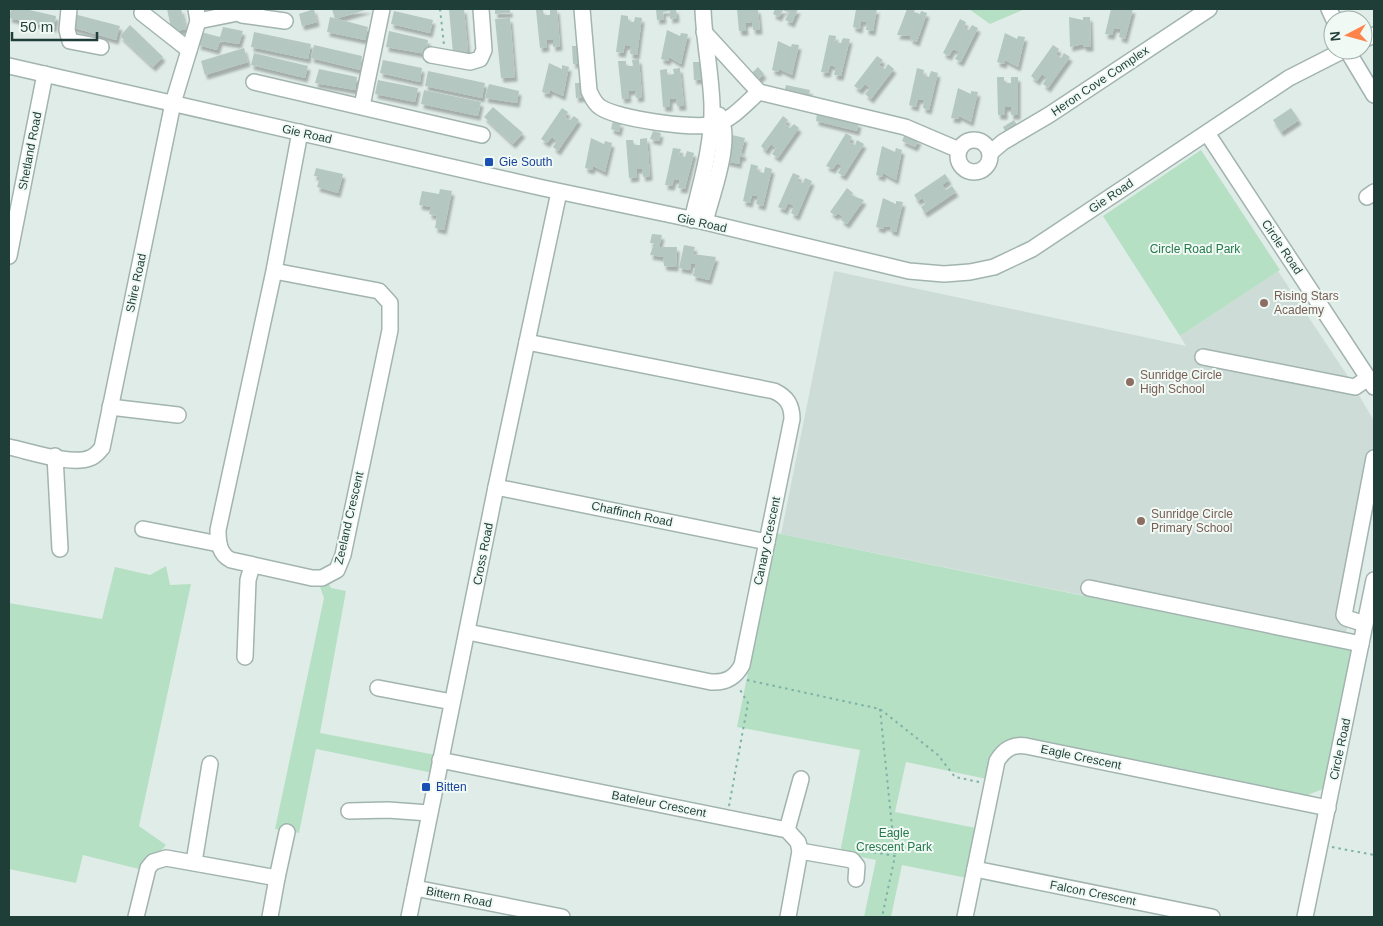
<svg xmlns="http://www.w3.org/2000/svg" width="1383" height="926" viewBox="0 0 1383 926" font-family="Arial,sans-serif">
	<defs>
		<filter id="shadow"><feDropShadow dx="2.5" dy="4.5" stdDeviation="1" flood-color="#0004"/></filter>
	</defs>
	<rect width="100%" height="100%" fill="#e0ece8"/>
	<!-- built -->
	<polygon fill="#cedcd7" points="834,271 1186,346 1180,336 1278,271 1349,378 1374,421 1374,488 1343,648 781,534"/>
	<!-- green -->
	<g fill="#b6e0c4">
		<polygon points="969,9 1025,9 990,24"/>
		<polygon points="1201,150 1280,270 1180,336 1103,216"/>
		<polygon points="776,533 1353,651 1323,789 1305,796 1022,739 987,779 906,762 895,812 976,828 967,878 902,865 891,917 864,917 876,860 840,853 860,750 737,727"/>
		<polygon points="166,566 170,585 191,584 139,826 166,845 143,870 83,855 76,883 9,869 9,603 102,619 115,567 150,575"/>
		<polygon points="328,582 331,588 346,591 320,733 436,755 433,773 316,749 299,833 275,829 324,598 319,584"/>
	</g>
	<!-- building -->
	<g fill="#b5c7c1" filter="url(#shadow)">
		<polygon points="11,9 25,9 56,16 54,28 9,18"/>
		<polygon points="167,9 181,9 186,29 172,32"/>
		<polygon points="314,9 317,22 302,26 299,14"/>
		<polygon points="332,9 369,9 335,19"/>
		<polygon points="449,9 464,9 468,51 453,53"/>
		<polygon points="495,9 510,9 510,13 495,14"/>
		<polygon points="550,9 557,9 560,46 553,47 553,39 546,40 547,47 540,48 536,10 543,10 544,15 550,15"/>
		<polygon points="656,9 676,9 677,18 670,19 670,11 663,12 664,19 657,20"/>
		<polygon points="737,9 758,9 760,30 753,30 752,22 745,23 746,31 739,31"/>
		<polygon points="775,9 798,9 792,23 785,20 789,13 783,10 779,17 773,14"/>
		<polygon points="856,9 877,9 873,31 866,30 867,22 861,21 860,29 853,27"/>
		<polygon points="907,9 915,9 914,12 920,14 921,11 927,13 917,42 910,39 911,36 897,35"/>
		<polygon points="1111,9 1133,9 1125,39 1119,37 1121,29 1114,28 1112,35 1105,34"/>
		<polygon points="394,11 433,20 430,33 391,24"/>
		<polygon points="74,14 120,26 116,40 71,27"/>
		<polygon points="621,15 628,16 628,21 634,22 635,17 642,18 637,55 630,54 631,46 625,45 623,53 616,52"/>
		<polygon points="330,17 368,27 365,40 327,32"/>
		<polygon points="1069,17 1083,20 1083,17 1090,17 1091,47 1084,47 1083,44 1070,47"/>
		<polygon points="510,18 515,77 501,78 495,19"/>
		<polygon points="960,19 966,22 964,27 969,30 972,25 978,28 961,62 955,59 959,52 953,49 949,56 943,53"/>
		<polygon points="130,25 163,57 153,67 120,36"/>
		<polygon points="223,27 243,31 239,44 220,41 217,50 198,45 201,32 220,37"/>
		<polygon points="667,30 680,36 681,33 688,34 681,64 669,57 668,61 661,59"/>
		<polygon points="389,31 428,40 426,54 386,47"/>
		<polygon points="254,32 311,44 308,59 251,47"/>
		<polygon points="1005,33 1017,39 1018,36 1025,37 1018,67 1005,60 1004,64 997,62"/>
		<polygon points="829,35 836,36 835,42 841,43 843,38 850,39 841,76 834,75 836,67 830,65 828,73 821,72"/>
		<polygon points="778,41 791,47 792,44 799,45 792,75 779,69 779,72 772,70"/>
		<polygon points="314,45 362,56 360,70 311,58"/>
		<polygon points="1053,45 1059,49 1056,54 1061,58 1064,53 1070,57 1048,88 1043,84 1047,78 1042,74 1037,81 1031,76"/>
		<polygon points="572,46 580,46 582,63 573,64"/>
		<polygon points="244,48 248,62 205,75 201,61"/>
		<polygon points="254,53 308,66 305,78 251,65"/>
		<polygon points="877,56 883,60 879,65 885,69 888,64 894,69 871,99 865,94 870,88 865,84 860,90 854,86"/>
		<polygon points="639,59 642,97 636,98 635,90 628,91 629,98 622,99 618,61 626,61 626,66 633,66 632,60"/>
		<polygon points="383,60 422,68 420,82 380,73"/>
		<polygon points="693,62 701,62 703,79 694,80"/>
		<polygon points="549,63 562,69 562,65 569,67 563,96 550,90 549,94 542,92"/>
		<polygon points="758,67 764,74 758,80 752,73"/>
		<polygon points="680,68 684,106 677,106 676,98 670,99 670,107 663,107 660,70 667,69 667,75 674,74 673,69"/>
		<polygon points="917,68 924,70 923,75 929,77 931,71 938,73 929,110 923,108 924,100 918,99 916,107 909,105"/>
		<polygon points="319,69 357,77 355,90 315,83"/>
		<polygon points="428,71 485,83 482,98 425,86"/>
		<polygon points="997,77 1004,77 1004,83 1011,83 1011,77 1018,77 1018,115 1011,115 1011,107 1005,107 1005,115 998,115"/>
		<polygon points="378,80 418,88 415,102 375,94"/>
		<polygon points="575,83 583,83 584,97 576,98"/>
		<polygon points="489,84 519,91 517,103 485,98"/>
		<polygon points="786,85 810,90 808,98 784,93"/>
		<polygon points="958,88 971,94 971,91 978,92 971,122 959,116 958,119 951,118"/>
		<polygon points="424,90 481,102 478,116 421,104"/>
		<polygon points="493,107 523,133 513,144 484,117"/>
		<polygon points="562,108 568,112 565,117 570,120 574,116 579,120 558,151 553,147 557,141 552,137 547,143 541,139"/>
		<polygon points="1291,108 1299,120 1281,132 1273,120"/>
		<polygon points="817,113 859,123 857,131 816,121"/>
		<polygon points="783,116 788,120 785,124 790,128 794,124 799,128 778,158 772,154 776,148 771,144 766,151 761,146"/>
		<polygon points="1014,120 1019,128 1007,134 1003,127"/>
		<polygon points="613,121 621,123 619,132 611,129"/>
		<polygon points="653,131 661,133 659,141 650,139"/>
		<polygon points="846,133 852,137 849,142 855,145 857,140 864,144 844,176 838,173 842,166 837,163 833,169 826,166"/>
		<polygon points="905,134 919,140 915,147 902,141"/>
		<polygon points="732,135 745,138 741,153 744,153 743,157 740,157 739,164 726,161"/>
		<polygon points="591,138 604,144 605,141 612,143 605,172 593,166 592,170 585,168"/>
		<polygon points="647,138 650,176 643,177 642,169 636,169 637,177 629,178 626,140 633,140 634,145 640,145 640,139"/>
		<polygon points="882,146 895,152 896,148 902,150 896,180 883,173 883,177 876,175"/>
		<polygon points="673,148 681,149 679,155 685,157 687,151 694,153 685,189 678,188 680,180 674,179 672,186 665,185"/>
		<polygon points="751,164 758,166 757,171 764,173 765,167 772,169 763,206 756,204 758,196 752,195 750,203 743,201"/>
		<polygon points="316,168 343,174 338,193 317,187 320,177 314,176"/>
		<polygon points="793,173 800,176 797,181 803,183 805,178 812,181 797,216 791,213 794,206 788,203 785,210 778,207"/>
		<polygon points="945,174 949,180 942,185 946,190 952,186 956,192 925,213 921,207 926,203 922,198 918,201 914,195"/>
		<polygon points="847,188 853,193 851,195 864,200 847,224 841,220 843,217 837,213 836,216 830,212"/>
		<polygon points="440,189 452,191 444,230 435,228 437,216 429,214 431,207 419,205 422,191 439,194"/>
		<polygon points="883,198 896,204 896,201 903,202 896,232 890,230 890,227 884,226 883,229 876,227"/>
		<polygon points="652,234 662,235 659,247 677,247 676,267 664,266 663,257 650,255 654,243 650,243"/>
		<polygon points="684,245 695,247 693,254 716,257 709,280 693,276 696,264 691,263 690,270 679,268"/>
	</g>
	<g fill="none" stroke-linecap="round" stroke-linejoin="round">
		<!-- minor casing -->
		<g stroke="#a2b4b0" stroke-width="18">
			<g id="minor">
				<polyline points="69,9 67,30 70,41 101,47"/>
				<path d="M582,9L589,91C592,97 594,103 600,107C617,119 695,130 716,124C732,120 747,102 759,92"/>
				<polyline points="1329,9 1334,20"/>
				<polyline points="142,13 189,50"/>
				<polyline points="242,15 285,21"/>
				<polyline points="198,21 257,9"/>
				<polyline points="704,32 759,92 905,127 959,150"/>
				<polyline points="1363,40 1374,35"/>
				<polyline points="1347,50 1374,95"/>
				<polyline points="431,55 470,62 480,59 484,50 481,9"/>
				<polyline points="9,66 543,188 705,222 909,271 944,274 970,272 994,267 1032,249 1289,78 1344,50"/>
				<polyline points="254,82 482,135"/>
				<polyline points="362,106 382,9"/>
				<polyline points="1207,133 1374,387"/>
				<circle cx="974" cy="156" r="16"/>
				<polyline points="990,153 1003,142 1049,115 1209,9"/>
				<polyline points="1367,197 1374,192"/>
				<path d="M692,220C701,182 713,144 712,105C711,73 704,41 703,9"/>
				<path d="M705,222C711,196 734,139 719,115"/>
				<polyline points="9,256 45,74"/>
				<path d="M274,271L379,291L390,303V330L343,555L337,570L322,578H312L231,560C219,554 218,542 218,530L274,271L300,132"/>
				<polyline points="1203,357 1355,387 1368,378"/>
				<polyline points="110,407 178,415"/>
				<path d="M9,447C29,451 72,466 90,458C96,456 98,452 102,448L173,103L198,21L196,9"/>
				<polyline points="55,456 60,549"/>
				<polyline points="496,487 767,542"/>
				<polyline points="143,529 219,544"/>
				<polyline points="1089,588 1361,644"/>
				<polyline points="1365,624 1346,618 1344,615 1374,458"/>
				<path d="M468,632L711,682C726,683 735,678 742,665L792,419C792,405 787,397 774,391L527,342"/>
				<polyline points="245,657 248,580 252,566"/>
				<polyline points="378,688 452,702"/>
				<polyline points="440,760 787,830 798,842 800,851 788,917"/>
				<polyline points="349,811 388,810 429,813"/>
				<polyline points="787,830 801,779"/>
				<polyline points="800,851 852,860 857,866 856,879"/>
				<polyline points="194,862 210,764"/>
				<polyline points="975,869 1212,917"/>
				<polyline points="277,878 287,832"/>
				<polyline points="415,888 562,917"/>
				<polyline points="136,917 148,868 153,862 166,858 277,878 270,917"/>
				<polyline points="409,917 496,487 559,192"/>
				<path d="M965,917L997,761C1004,749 1013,744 1026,746L1328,808"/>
				<polyline points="1305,917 1374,580"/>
			</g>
		</g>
		<!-- path -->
		<g stroke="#7db3a6" stroke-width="2" stroke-dasharray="2.5 4" stroke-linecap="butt">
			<polyline points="440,9 444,45"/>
			<polyline points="747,680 880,709 938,755 955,777 979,782"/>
			<polyline points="880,709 895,856"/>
			<polyline points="729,806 748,703 739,688"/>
			<polyline points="1332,847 1374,855"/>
			<polyline points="861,850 895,856 882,917"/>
		</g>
		<!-- minor -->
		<use href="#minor" stroke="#fff" stroke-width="15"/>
	</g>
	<!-- markers -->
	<g fill="#1a4fb4" stroke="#f1f9f5" stroke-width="2">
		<rect x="484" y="157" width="10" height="10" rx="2.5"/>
		<rect x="421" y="782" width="10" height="10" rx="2.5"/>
	</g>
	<g fill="#8d6e63" stroke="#f1f9f5" stroke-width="2">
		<circle cx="1264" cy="303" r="5"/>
		<circle cx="1130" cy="382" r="5"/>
		<circle cx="1141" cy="521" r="5"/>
	</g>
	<g text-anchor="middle" stroke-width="4" stroke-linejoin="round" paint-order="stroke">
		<!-- street labels -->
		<g font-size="12" fill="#1f3e38" stroke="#f1f9f5">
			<text transform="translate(1100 81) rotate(-34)" y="4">Heron Cove Complex</text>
			<text transform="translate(307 134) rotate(13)" y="4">Gie Road</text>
			<text transform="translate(30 151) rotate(-79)" y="4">Shetland Road</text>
			<text transform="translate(1111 196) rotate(-34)" y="4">Gie Road</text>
			<text transform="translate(702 223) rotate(13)" y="4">Gie Road</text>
			<text transform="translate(1282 247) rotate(56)" y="4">Circle Road</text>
			<text transform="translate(136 283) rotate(-78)" y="4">Shire Road</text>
			<text transform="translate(632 514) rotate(12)" y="4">Chaffinch Road</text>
			<text transform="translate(349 518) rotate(-77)" y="4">Zeeland Crescent</text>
			<text transform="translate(767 541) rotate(-78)" y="4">Canary Crescent</text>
			<text transform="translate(483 554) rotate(-79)" y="4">Cross Road</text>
			<text transform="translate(1340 749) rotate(-78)" y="4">Circle Road</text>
			<text transform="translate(1081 757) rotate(12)" y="4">Eagle Crescent</text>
			<text transform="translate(659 804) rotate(11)" y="4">Bateleur Crescent</text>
			<text transform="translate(1093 893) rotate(11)" y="4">Falcon Crescent</text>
			<text transform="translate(459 897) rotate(11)" y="4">Bittern Road</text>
		</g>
		<!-- transit labels -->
		<g font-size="12" fill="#164399" stroke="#f1f9f5" text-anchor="start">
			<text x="499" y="166">Gie South</text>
			<text x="436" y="791">Bitten</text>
		</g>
		<!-- park labels -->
		<g font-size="12" fill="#25794b" stroke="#f1f9f5">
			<text x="1195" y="253">Circle Road Park</text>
			<text x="894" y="837">Eagle<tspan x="894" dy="14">Crescent Park</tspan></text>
		</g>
		<!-- education labels -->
		<g font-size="12" fill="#785e54" stroke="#f1f9f5" text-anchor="start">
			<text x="1274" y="300">Rising Stars<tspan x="1274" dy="14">Academy</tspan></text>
			<text x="1140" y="379">Sunridge Circle<tspan x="1140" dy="14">High School</tspan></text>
			<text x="1151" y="518">Sunridge Circle<tspan x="1151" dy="14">Primary School</tspan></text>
		</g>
	</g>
	<!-- border -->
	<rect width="1383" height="926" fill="none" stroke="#1f3e38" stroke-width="20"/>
	<!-- north arrow -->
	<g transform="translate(1348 35) rotate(264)"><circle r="24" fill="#f1f9f5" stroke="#9daea9"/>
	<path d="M0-4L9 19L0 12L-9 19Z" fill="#ff844b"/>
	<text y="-8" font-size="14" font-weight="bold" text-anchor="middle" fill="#1f3e38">N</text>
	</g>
	<!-- scale -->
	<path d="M12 32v8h85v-8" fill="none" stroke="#1f3e38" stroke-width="2.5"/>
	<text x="20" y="32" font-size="15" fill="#1f3e38" stroke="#f1f9f5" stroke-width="4" paint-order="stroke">50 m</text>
</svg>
